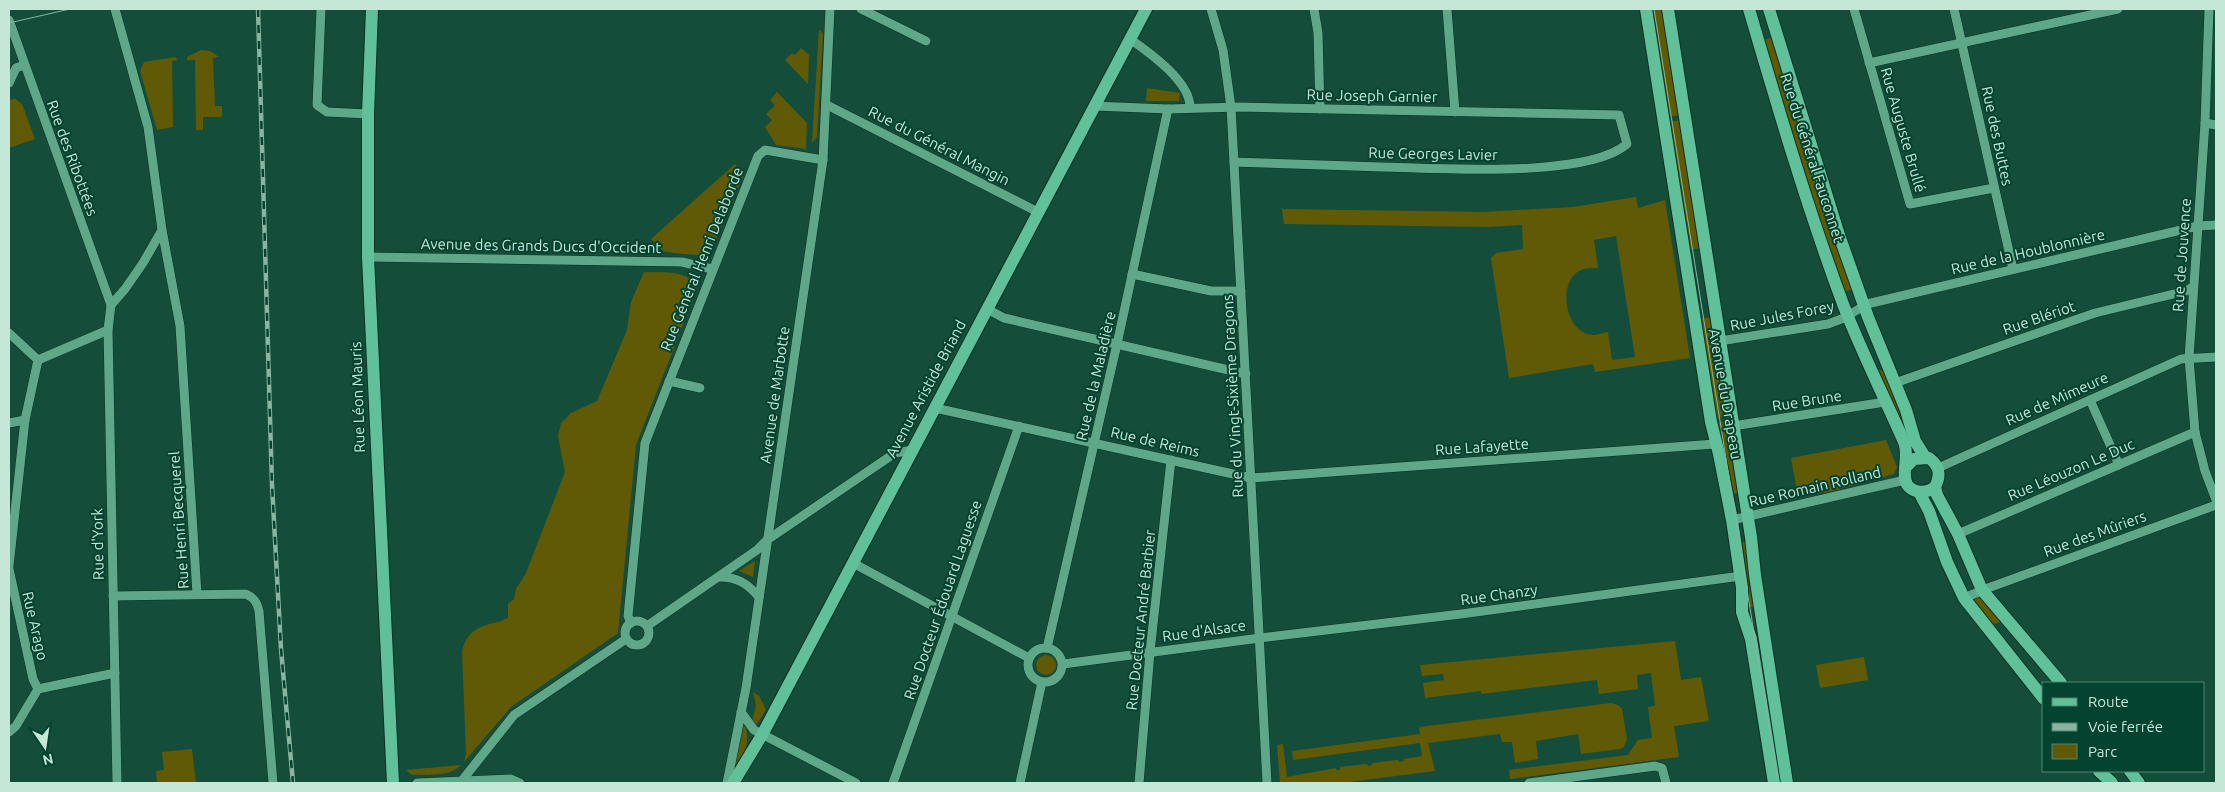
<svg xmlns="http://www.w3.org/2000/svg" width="2225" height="792" viewBox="0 0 2225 792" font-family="Ubuntu,sans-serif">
	<rect width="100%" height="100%" fill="#144e3a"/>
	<!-- green -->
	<g fill="#605a07" fill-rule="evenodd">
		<polygon points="1649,9 1664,9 1681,115 1666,117"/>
		<polygon points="819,29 823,34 817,137 812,143"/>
		<polygon points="1774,37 1855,289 1842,292 1823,237 1763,40"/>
		<polygon points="801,48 809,55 808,84 785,60 792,53 795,55"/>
		<polygon points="201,50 210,51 219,57 213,58 215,106 222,106 222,117 203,117 203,130 196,130 195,60 187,60 187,57"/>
		<polygon points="175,57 178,60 172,61 173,127 157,130 140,71 144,62"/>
		<polygon points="1147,88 1180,93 1179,101 1146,101"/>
		<polygon points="777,92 807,123 806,149 776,145 765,127 772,120 766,114 775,105 770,100"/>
		<polygon points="15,99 22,104 35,139 9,148 9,100"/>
		<polygon points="1682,120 1702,248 1688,250 1667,122"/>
		<polygon points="735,164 743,176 709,256 673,253 663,251 651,239"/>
		<path d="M1636,197L1638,208L1665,200L1690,358L1595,372L1593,364L1509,378L1491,258L1496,253L1523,249L1522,225L1488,227L1284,224L1282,209L1483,212L1573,207ZM1616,236L1635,357L1612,360L1608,332C1603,333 1596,335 1594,335C1564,335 1555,277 1584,269C1586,268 1594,268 1598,268L1594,240Z"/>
		<path d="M644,272C662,273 689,268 697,289L636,445L618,633L511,707L464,762L466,754L462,651C467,631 479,626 498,622C504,621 502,619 508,618V604L514,599L516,589L526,573L565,472L558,436L561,423L571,413L597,401L627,330L631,302Z"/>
		<polygon points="1713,317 1729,416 1714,419 1698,319"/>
		<polygon points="1872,368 1888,372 1913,446"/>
		<polygon points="1729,421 1738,493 1730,494 1714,423"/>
		<polygon points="1886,440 1897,467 1894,474 1829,492 1798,497 1791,458"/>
		<polygon points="1748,541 1757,606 1745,608 1738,543"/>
		<polygon points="755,561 753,577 739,571"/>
		<polygon points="1979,597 1981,598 2002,622 1988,625 1973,601"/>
		<polygon points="1675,641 1681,680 1701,677 1709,721 1674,726 1679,757 1510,779 1509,770 1628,755 1638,740 1652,738 1648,707 1655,706 1651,673 1637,675 1638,689 1599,694 1597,680 1481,694 1481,691 1425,698 1423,683 1444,680 1443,674 1422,676 1420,665"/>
		<circle cx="1046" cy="665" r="10"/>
		<polygon points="1864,657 1868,680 1820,688 1816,665"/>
		<polygon points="753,692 759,696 766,710 756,725 752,721 756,705"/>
		<polygon points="1611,703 1618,705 1622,709 1627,739 1624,747 1620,749 1581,754 1578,734 1536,741 1538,759 1515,763 1512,742 1502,742 1500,734 1428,743 1435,771 1341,783 1280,783 1277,745 1283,744 1287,777 1336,768 1336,770 1340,770 1340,767 1367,764 1368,766 1372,765 1372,763 1398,760 1399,762 1404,761 1404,759 1422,756 1420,743 1293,760 1292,751 1420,734 1419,727"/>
		<path d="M742,724L745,726C751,741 743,759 734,772Z"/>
		<polygon points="192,749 196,783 157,783 156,771 164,770 162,752"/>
		<path d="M461,765C451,777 427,774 412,775L406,770Z"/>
	</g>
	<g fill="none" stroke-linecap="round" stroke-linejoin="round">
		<!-- minor casing -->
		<g stroke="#083123" stroke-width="10">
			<g id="minor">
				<polyline points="321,9 317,105 327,112 368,114"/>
				<polyline points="861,9 926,41"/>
				<polyline points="1211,9 1223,50 1231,107 1267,783"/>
				<polyline points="1314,9 1318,33 1320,109"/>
				<polyline points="1447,9 1455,112"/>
				<polyline points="1854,9 1910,204 1994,188"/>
				<polyline points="1954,9 2013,269"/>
				<polyline points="2209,9 2205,123 2189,358 2195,432 2205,471 2216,500"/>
				<polyline points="9,20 111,305 108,330 117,783"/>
				<path d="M1130,39C1150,53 1191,82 1190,108"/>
				<polyline points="1869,63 2118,9"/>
				<polyline points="9,83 16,68 24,65"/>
				<polyline points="827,105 1038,212"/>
				<path d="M1094,106L1168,109L1240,107L1619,115L1627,144C1587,179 1436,168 1382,167C1332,165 1283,164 1234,162"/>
				<polyline points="2205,123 2216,125"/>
				<polyline points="162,230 180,326 197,594"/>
				<polyline points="368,257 682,262 712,269"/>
				<polyline points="1132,274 1211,291 1241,291"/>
				<polyline points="111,305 125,289 143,263 162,230 148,127 115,9"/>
				<polyline points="987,309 1004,318 1246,374"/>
				<polyline points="9,333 38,360"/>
				<polyline points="1720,341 1828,324 1844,318 1867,304 2198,226 2216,225"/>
				<polyline points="669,381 700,388"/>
				<polyline points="1895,383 2095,313 2186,291 2193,287"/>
				<polyline points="2090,400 2119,465"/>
				<polyline points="935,408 1251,478 1715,444"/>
				<polyline points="9,423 25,420"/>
				<polyline points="1733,426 1885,402"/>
				<polyline points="1938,468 2181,359 2216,357"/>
				<polyline points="1732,520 1905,480"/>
				<polyline points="1958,534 2195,432"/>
				<polyline points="853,563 1029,658"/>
				<polyline points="9,566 25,420 38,360 108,330"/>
				<polyline points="9,569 33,679 38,689"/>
				<path d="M719,577C737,577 747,583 759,597"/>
				<path d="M113,596L246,594C254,598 257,602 259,611L273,783"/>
				<polyline points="1964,598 1988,588 2216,505"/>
				<circle cx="637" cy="633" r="12"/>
				<polyline points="631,623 628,616 645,443 758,156 765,150 823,160"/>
				<polyline points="647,626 757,550 767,540 895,453 913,450"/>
				<circle cx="1045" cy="665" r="17"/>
				<polyline points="1047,648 1117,344 1168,109"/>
				<polyline points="1063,664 1260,638 1461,614 1741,576"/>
				<polyline points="741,712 754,730 856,783"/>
				<polyline points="9,732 16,726 38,689 115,673"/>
				<polyline points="417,783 511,779 520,783"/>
				<polyline points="460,783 514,715 626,639"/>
				<polyline points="727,783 746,688 823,160 830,9"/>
				<polyline points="893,783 1019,426"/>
				<polyline points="1020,783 1042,682"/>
				<polyline points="1139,783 1150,652 1171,460"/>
				<polyline points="1529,783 1655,766 1662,768 1666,783"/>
			</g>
		</g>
		<!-- major casing -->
		<g stroke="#083123" stroke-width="14">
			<g id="major">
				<polyline points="372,9 368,114 368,257 393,783"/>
				<polyline points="1646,9 1711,422 1719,454 1732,520 1742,588 1742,612 1751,639 1774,783"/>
				<polyline points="1668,9 1751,537 1755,575 1787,783"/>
				<path d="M1749,9C1778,108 1807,207 1843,304C1861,351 1884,396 1904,442C1910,456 1900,475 1908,486C1916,494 1927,493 1935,487C1941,475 1940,466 1929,458L1914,459L1906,467"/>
				<polyline points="1769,9 1839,235 1868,317 1906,410 1915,441 1925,457"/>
				<polyline points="1935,487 1937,495 1958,534 1982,590 2061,683"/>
				<polyline points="1919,492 1929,511 1947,562 1964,598 2044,699"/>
				<polyline points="2099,771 2112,783"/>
				<polyline points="2130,771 2139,783"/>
				<polyline points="733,783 762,735 1146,9"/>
			</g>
		</g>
		<!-- minor -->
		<use href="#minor" stroke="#5fa789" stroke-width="9"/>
		<!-- major -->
		<use href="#major" stroke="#60c09a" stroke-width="12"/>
		<!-- tram -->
		<g stroke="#89b4a2" stroke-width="1">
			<polyline points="1654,9 1778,783"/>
			<polyline points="9,23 70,9"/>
		</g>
		<!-- rail casing -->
		<g stroke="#89b4a2" stroke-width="4.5">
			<polyline id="rail" points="258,9 272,485 281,649 293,783"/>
		</g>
		<!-- rail -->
		<use href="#rail" stroke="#04432f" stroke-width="2.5" stroke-dasharray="8" stroke-linecap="butt"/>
	</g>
	<g text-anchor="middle" stroke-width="4" stroke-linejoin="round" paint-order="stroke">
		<!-- street labels -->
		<g font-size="15" fill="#c4e7d7" stroke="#04432f">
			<text transform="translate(1372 96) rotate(1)" y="5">Rue Joseph Garnier</text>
			<text transform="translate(1903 130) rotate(74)" y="5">Rue Auguste Brullé</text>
			<text transform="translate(1997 136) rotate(78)" y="5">Rue des Buttes</text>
			<text transform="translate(939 146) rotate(27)" y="5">Rue du Général Mangin</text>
			<text transform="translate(1433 154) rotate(1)" y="5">Rue Georges Lavier</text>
			<text transform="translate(72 158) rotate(70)" y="5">Rue des Ribottées</text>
			<text transform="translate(1812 158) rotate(72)" y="5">Rue du Général Fauconnet</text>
			<text transform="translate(541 246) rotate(1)" y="5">Avenue des Grands Ducs d'Occident</text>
			<text transform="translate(2028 252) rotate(-13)" y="5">Rue de la Houblonnière</text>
			<text transform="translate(2182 255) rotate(-86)" y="5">Rue de Jouvence</text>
			<text transform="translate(702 259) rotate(-68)" y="5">Rue Général Henri Delaborde</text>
			<text transform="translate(1782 316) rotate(-11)" y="5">Rue Jules Forey</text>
			<text transform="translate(2039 318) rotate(-19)" y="5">Rue Blériot</text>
			<text transform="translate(1096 376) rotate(-77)" y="5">Rue de la Maladière</text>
			<text transform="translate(926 389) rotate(-62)" y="5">Avenue Aristide Briand</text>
			<text transform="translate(1725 394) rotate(80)" y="5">Avenue du Drapeau</text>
			<text transform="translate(775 395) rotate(-82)" y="5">Avenue de Marbotte</text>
			<text transform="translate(1233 396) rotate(-93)" y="5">Rue du Vingt-Sixième Dragons</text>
			<text transform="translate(358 397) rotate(-92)" y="5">Rue Léon Mauris</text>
			<text transform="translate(2057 399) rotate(-24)" y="5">Rue de Mimeure</text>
			<text transform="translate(1807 401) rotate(-9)" y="5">Rue Brune</text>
			<text transform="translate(1155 442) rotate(13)" y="5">Rue de Reims</text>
			<text transform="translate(1482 447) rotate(-4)" y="5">Rue Lafayette</text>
			<text transform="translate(2071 470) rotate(-23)" y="5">Rue Léouzon Le Duc</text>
			<text transform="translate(1815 487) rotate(-13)" y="5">Rue Romain Rolland</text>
			<text transform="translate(179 520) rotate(-94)" y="5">Rue Henri Becquerel</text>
			<text transform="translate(2095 534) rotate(-20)" y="5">Rue des Mûriers</text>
			<text transform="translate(98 544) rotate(-91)" y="5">Rue d'York</text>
			<text transform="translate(1499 595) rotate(-8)" y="5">Rue Chanzy</text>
			<text transform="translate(943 600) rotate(-71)" y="5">Rue Docteur Édouard Laguesse</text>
			<text transform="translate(1141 620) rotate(-84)" y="5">Rue Docteur André Barbier</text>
			<text transform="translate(35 626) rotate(77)" y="5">Rue Arago</text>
			<text transform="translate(1204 631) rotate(-8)" y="5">Rue d'Alsace</text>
		</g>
	</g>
	<!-- border -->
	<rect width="2225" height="792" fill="none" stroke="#c4e7d7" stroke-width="20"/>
	<!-- legend -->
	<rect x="2042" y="682" width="162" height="90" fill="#04432f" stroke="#518572"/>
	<rect x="2052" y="698" width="25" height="8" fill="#60c09a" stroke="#518572"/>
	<text x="2088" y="707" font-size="15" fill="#c4e7d7">Route</text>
	<rect x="2052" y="723" width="25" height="8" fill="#89b4a2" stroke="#518572"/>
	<text x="2088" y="732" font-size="15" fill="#c4e7d7">Voie ferrée</text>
	<rect x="2052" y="744" width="25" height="15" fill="#605a07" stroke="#518572"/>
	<text x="2088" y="757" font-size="15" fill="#c4e7d7">Parc</text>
	<!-- north arrow -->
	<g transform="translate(45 747) rotate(167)" stroke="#04432f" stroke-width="4" paint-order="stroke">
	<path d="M0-4L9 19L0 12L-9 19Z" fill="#c4e7d7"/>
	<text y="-8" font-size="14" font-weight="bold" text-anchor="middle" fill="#c4e7d7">N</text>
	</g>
</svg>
